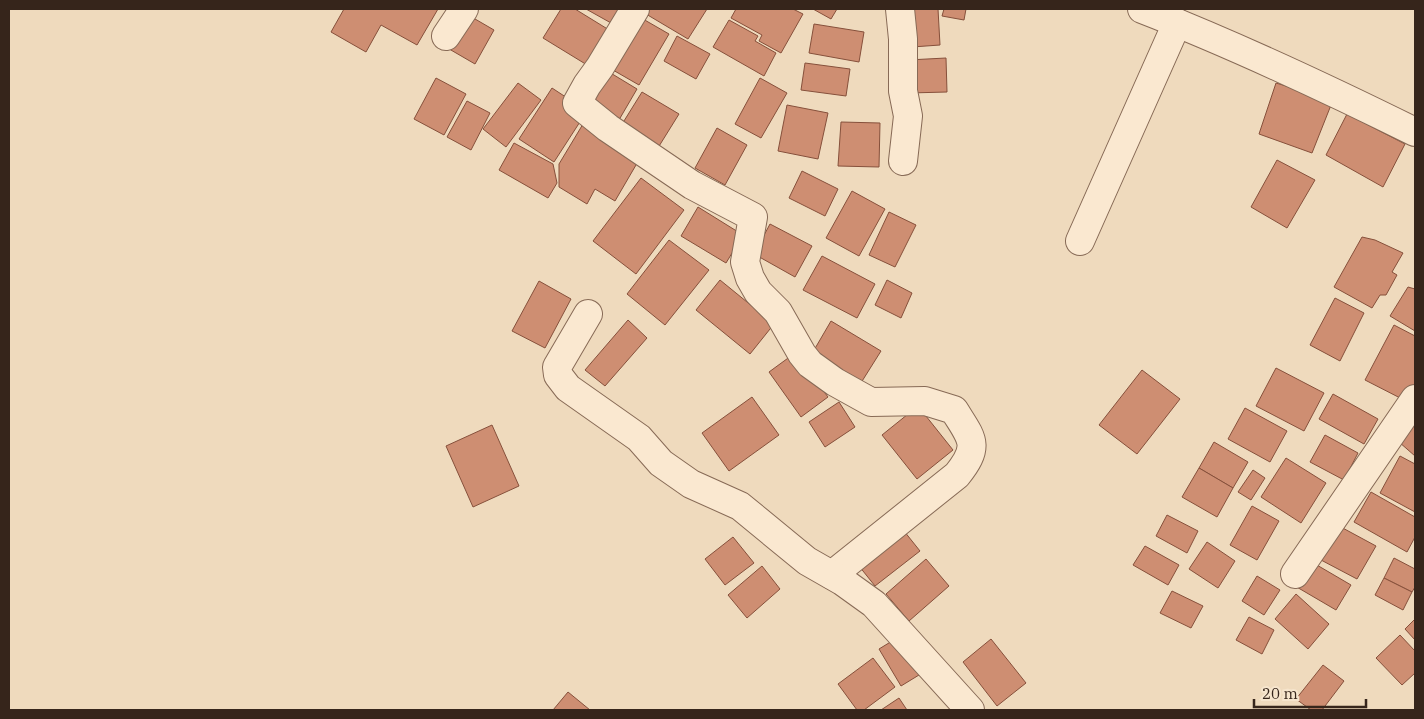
<svg xmlns="http://www.w3.org/2000/svg" width="1424" height="719" viewBox="0 0 1424 719" font-family="'IBM Plex Serif',serif">
	<rect width="100%" height="100%" fill="#efdabd"/>
	<!-- building -->
	<g fill="#ce8e72" stroke="#86503b">
		<polygon points="344,9 438,9 417,45 381,25 366,52 331,32"/>
		<polygon points="561,9 575,9 614,33 592,68 543,38"/>
		<polygon points="586,9 631,9 620,28"/>
		<polygon points="649,9 707,9 688,39 646,14"/>
		<polygon points="736,9 793,9 803,14 781,53 759,41 762,35 731,18"/>
		<polygon points="813,9 837,9 831,19"/>
		<polygon points="910,9 938,9 940,45 912,47"/>
		<polygon points="944,9 966,9 964,20 942,16"/>
		<polygon points="463,12 494,30 475,64 444,46"/>
		<polygon points="636,15 669,34 639,85 606,66"/>
		<polygon points="729,20 758,36 755,41 776,53 764,76 713,47"/>
		<polygon points="814,24 864,32 859,62 809,53"/>
		<polygon points="677,36 710,54 696,79 664,61"/>
		<polygon points="946,58 947,92 909,93 908,60"/>
		<polygon points="805,63 850,69 846,96 801,90"/>
		<polygon points="604,69 637,89 616,125 584,105"/>
		<polygon points="436,78 466,94 444,135 414,119"/>
		<polygon points="760,78 787,93 761,138 735,124"/>
		<polygon points="518,83 541,100 506,147 483,129"/>
		<polygon points="1276,83 1333,100 1312,153 1259,134"/>
		<polygon points="552,88 587,111 554,162 519,139"/>
		<polygon points="642,92 679,114 656,151 619,129"/>
		<polygon points="467,101 490,113 471,150 447,137"/>
		<polygon points="787,105 828,113 818,159 778,151"/>
		<polygon points="1347,114 1405,144 1383,187 1326,155"/>
		<polygon points="586,119 643,153 615,201 595,189 587,204 559,187 559,164"/>
		<polygon points="841,122 880,123 879,167 838,166"/>
		<polygon points="717,128 747,145 725,185 695,168"/>
		<polygon points="514,143 553,164 557,183 548,198 499,170"/>
		<polygon points="1277,160 1315,180 1287,228 1251,207"/>
		<polygon points="802,171 838,189 825,216 789,198"/>
		<polygon points="641,178 684,210 636,274 593,241"/>
		<polygon points="852,191 885,209 859,256 826,238"/>
		<polygon points="698,207 743,235 726,263 681,236"/>
		<polygon points="889,212 916,225 895,267 869,255"/>
		<polygon points="770,224 812,246 795,277 754,254"/>
		<polygon points="1362,237 1375,240 1403,253 1392,272 1397,275 1386,295 1380,295 1372,308 1334,287"/>
		<polygon points="669,240 709,270 665,325 627,294"/>
		<polygon points="822,256 875,284 857,318 803,290"/>
		<polygon points="720,280 774,324 750,354 696,310"/>
		<polygon points="887,280 912,293 901,318 875,305"/>
		<polygon points="539,281 571,299 545,348 512,331"/>
		<polygon points="1408,287 1415,289 1415,331 1390,316"/>
		<polygon points="1335,298 1364,313 1340,361 1310,345"/>
		<polygon points="628,320 647,338 605,386 585,370"/>
		<polygon points="831,321 881,351 859,386 810,357"/>
		<polygon points="1394,325 1415,336 1415,389 1408,402 1365,380"/>
		<polygon points="795,353 828,397 801,417 769,372"/>
		<polygon points="1276,368 1324,393 1304,431 1256,406"/>
		<polygon points="1142,370 1180,399 1137,454 1099,425"/>
		<polygon points="1333,394 1378,419 1364,444 1319,419"/>
		<polygon points="752,397 779,435 729,471 702,433"/>
		<polygon points="839,402 855,427 825,447 809,422"/>
		<polygon points="918,406 953,450 917,479 882,435"/>
		<polygon points="1245,408 1287,431 1270,462 1228,439"/>
		<polygon points="1415,416 1415,456 1399,442"/>
		<polygon points="492,425 519,486 473,507 446,446"/>
		<polygon points="1325,435 1358,453 1344,480 1310,462"/>
		<polygon points="1214,442 1248,462 1233,488 1199,468"/>
		<polygon points="1400,456 1415,464 1415,512 1380,493"/>
		<polygon points="1286,458 1326,483 1301,523 1261,497"/>
		<polygon points="1199,468 1233,488 1217,517 1182,497"/>
		<polygon points="1253,470 1265,478 1251,500 1238,492"/>
		<polygon points="1371,492 1415,517 1415,537 1407,552 1354,522"/>
		<polygon points="1252,506 1279,521 1257,560 1230,545"/>
		<polygon points="1167,515 1198,531 1187,553 1156,536"/>
		<polygon points="1339,526 1376,546 1357,579 1321,560"/>
		<polygon points="904,531 920,551 875,586 859,566"/>
		<polygon points="733,537 754,563 725,585 705,559"/>
		<polygon points="1207,542 1235,561 1218,588 1189,569"/>
		<polygon points="1145,546 1179,565 1168,585 1133,565"/>
		<polygon points="1394,558 1415,569 1415,587 1412,592 1384,578"/>
		<polygon points="926,559 949,586 909,621 886,594"/>
		<polygon points="1310,561 1351,585 1336,610 1295,586"/>
		<polygon points="762,566 780,589 747,618 728,595"/>
		<polygon points="1257,576 1280,590 1264,615 1242,601"/>
		<polygon points="1384,578 1412,592 1403,610 1375,595"/>
		<polygon points="1172,591 1203,606 1191,628 1160,613"/>
		<polygon points="1296,594 1329,624 1308,649 1275,619"/>
		<polygon points="1249,617 1274,630 1262,654 1236,640"/>
		<polygon points="1415,619 1415,640 1405,629"/>
		<polygon points="1400,635 1415,651 1415,673 1402,685 1376,658"/>
		<polygon points="897,638 919,675 901,686 879,649"/>
		<polygon points="991,639 1026,683 997,706 963,662"/>
		<polygon points="873,658 895,687 864,710 857,710 838,684"/>
		<polygon points="1323,665 1344,681 1322,710 1311,710 1296,699"/>
		<polygon points="568,692 590,710 553,710"/>
		<polygon points="899,698 907,710 881,710"/>
	</g>
	<g fill="none" stroke-linecap="round" stroke-linejoin="round">
		<!-- minor casing -->
		<g stroke="#876a56" stroke-width="30">
			<g id="minor">
				<path d="M635,9L600,67L587,85L577,103L608,128L692,185L753,217L745,262L750,278L758,292L778,312L802,354L810,364L835,382L871,402L925,401L954,410C972,439 981,445 957,475L832,575"/>
				<polyline points="900,9 903,39 903,91 908,116 903,161"/>
				<path d="M1142,9C1235,45 1326,88 1415,132"/>
				<polyline points="446,36 464,9"/>
				<polyline points="1080,241 1177,23"/>
				<polyline points="588,314 557,367 558,375 568,388 639,438 661,463 691,484 740,506 807,561 842,581 874,604 970,710"/>
				<polyline points="1295,574 1415,399"/>
			</g>
		</g>
		<!-- minor -->
		<use href="#minor" stroke="#fae8d0" stroke-width="28"/>
	</g>
	<!-- border -->
	<rect width="1424" height="719" fill="none" stroke="#36251b" stroke-width="20"/>
	<!-- scale -->
	<path d="M1254 699v8h112v-8" fill="none" stroke="#36251b" stroke-width="2.5"/>
	<text x="1262" y="699" font-size="15" fill="#36251b" stroke="#f6e5cd" stroke-width="4" paint-order="stroke">20 m</text>
</svg>
